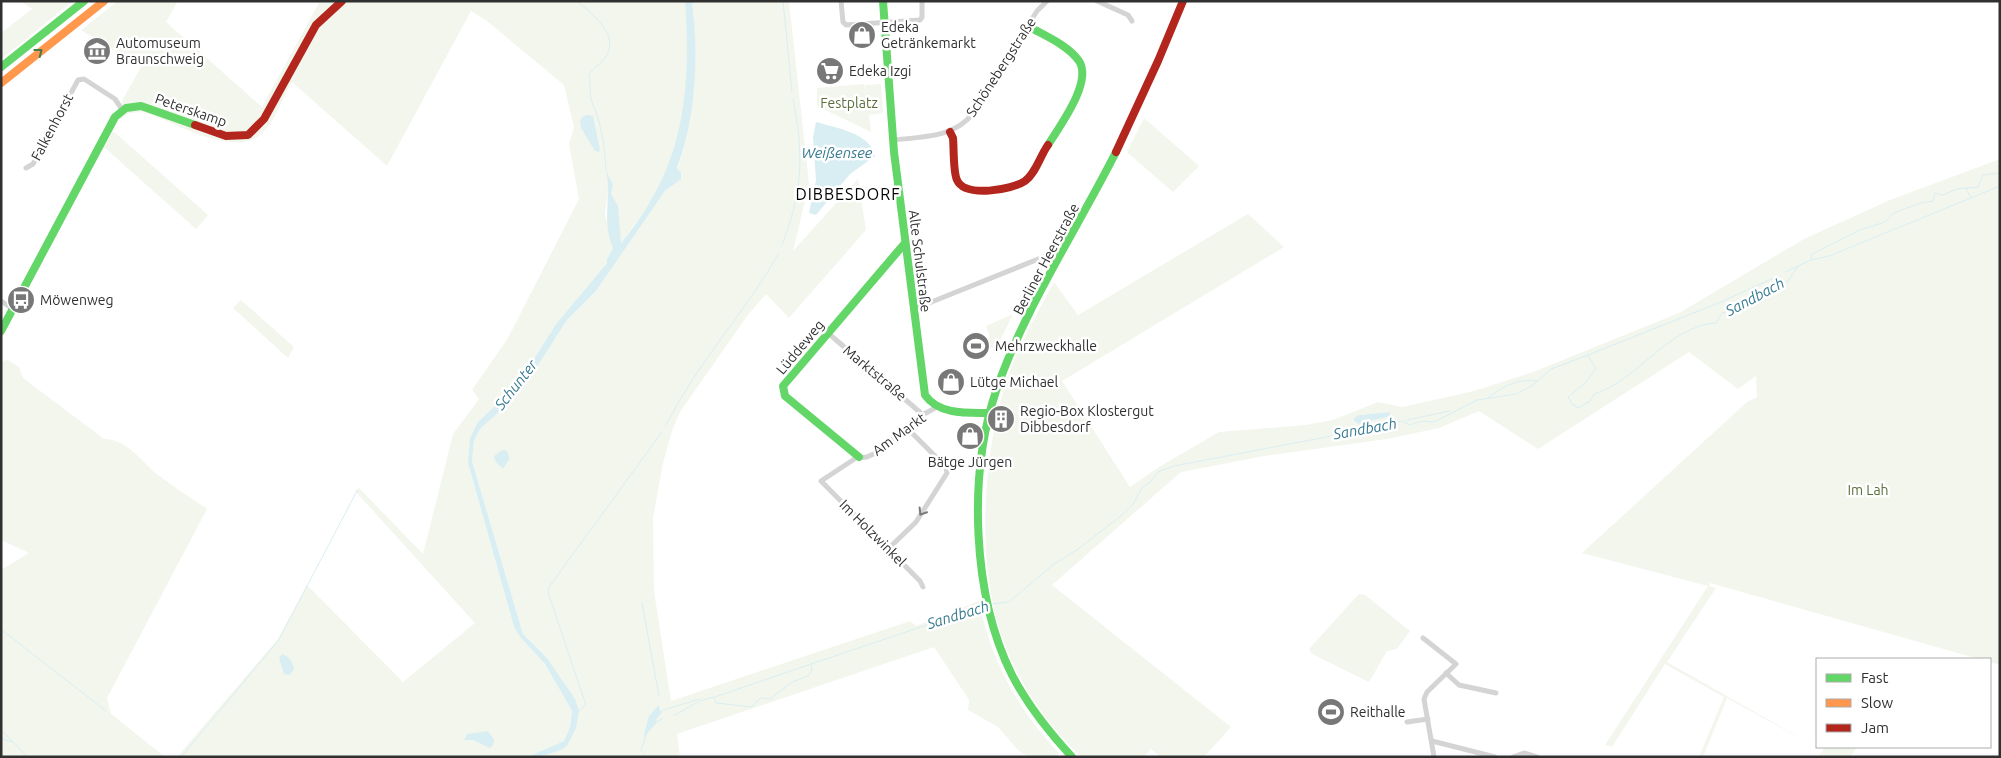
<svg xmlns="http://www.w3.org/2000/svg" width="2001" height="758" viewBox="0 0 2001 758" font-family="Ubuntu,sans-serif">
	<rect width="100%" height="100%" fill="#fff"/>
	<!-- green -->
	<g fill="#f3f6ed" fill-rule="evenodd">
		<polygon points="21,1 73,1 1,59 1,33 32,9"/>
		<path d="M118,1H178L166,22L262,107L320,1H685C689,63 689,129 660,186C650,206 634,225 621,243L609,184L605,214L613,248L607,259V263L556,324L518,384L478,422L468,463L514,627L520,637L545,664L572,711L570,727L564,741L527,757H177L278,639L307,585L403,682L475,623L355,491L359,488L423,554L453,434L479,399L472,390L508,338L579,199L569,144L574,127L564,85L487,21L471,11L387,166L292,82C282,98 276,121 261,134C234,159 173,121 143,112L129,113L119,120L123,99L141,67L81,30Z"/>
		<path d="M692,1H789L809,184L793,251L858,179L866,230L789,318L766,294L747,316L680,412L673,428L663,463L653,518L654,591L671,701L910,621L916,626L979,601C990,659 1018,710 1059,753L1057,757H1028L1018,750L998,727L968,710L969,700L934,647L677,734L680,757H540L561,750L579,710L547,658L523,634L472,461L474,441L480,429L511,401L528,381L567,320L596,291L665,191L673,185C676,172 681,160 684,148C695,105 698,45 692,1Z"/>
		<polygon points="864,84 866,95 865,85 881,84 883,113 869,115 871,132 817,106 817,88"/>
		<polygon points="1144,118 1199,166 1173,192 1127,152"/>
		<polygon points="113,131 208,215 196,229 104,147"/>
		<path d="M2000,159V665L1990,662V659H1979L1710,583L1709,586L1716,588L1667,662L1818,748L1727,698L1703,757H1699L1724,697L1665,664L1612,747L1605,745L1708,586L1582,553L1747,402L1757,397L1756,376L1738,389L1689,352L1538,449L1479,411L1439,428L1387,439L1264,456L1181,472L1052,585L1231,727L1204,757H1161L1151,749L1144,757H1081C1045,722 1015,679 1000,631C978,564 983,470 1000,403C1010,360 1033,321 1054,282L1078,315L1248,214L1284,247L1062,381L1130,487L1159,467L1219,432L1306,425L1333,420L1378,402L1402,407L1474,391L1533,372L1679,313L1804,239L1890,200ZM1389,412L1370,422L1358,424L1359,415Z"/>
		<polygon points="241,300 294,347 288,358 233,308"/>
		<polygon points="1013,314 998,345 989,349 987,346 983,348 981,342 990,337 986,326"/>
		<path d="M8,360L19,367L23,378L104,439C127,439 142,462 158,475C174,487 191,498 207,509L107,698L111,714L165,757H1V570L29,553L1,540V361Z"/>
		<polygon points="1359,594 1365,595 1410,631 1397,649 1387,651 1369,682 1312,654 1309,649"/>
		<polygon points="1825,747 1857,747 1850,757 1818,757"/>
	</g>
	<!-- water -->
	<g fill="#d9eef3">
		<path d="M685,1H692C699,53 696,120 677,168L681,173V179L665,191L596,291L567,320L528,381L511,401L480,429L474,441L472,461L523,634L547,658L575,699L579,710L576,728L567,746L561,750L540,757H527L564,741L570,727L572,711L545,664L520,637L514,627L468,463L470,438L478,422L518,384L556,324L607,263V259L613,248C601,220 612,197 606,170L613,185L611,194L618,206L621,243C684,167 691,96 685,1Z"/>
		<polygon points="589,115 593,116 600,149 599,152 595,151 581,128 580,121 583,116"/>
		<path d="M816,122C837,128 870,133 875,156L850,174L816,215L809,213L816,180L813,137Z"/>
		<polygon points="1389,412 1391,416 1358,424 1353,419 1359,415"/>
		<polygon points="502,450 506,450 510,458 503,469 495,461 494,456"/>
		<path d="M282,654C290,657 293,662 294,670L289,675L284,674L279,658Z"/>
		<polygon points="659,705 660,711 663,711 655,721 658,721 643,738 649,716"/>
		<polygon points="488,731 494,740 493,745 490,748 473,740 464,740 467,734"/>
	</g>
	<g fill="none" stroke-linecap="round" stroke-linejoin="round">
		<!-- stream -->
		<g stroke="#d9eef3" stroke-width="1">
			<path d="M577,1C593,15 621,35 605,58C601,64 592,68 589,75C591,83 589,94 592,102C601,123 605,146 606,170"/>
			<polyline points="783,1 792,92"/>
			<polyline points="1966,188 1971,198 2000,186"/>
			<path d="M782,245C803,190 804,156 793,99"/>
			<polyline points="1811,260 1829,256 1971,198"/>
			<polyline points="1785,272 1798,266"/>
			<polyline points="1588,355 1721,302 1778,276"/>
			<path d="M1488,398C1501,387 1519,378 1537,381"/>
			<polyline points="1407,420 1450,411"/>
			<path d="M666,425C697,363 745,313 779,253"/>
			<polyline points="642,603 659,696"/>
			<path d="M992,604L1009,602L1054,564L1078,549L1121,516L1134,503L1141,489L1150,482L1158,472L1174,466L1384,426L1402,421L1410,425L1422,421L1434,422L1477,400L1516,394L1533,385L1551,369L1588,355L1596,369L1586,382L1568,397L1572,404L1578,408L1590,401L1594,394C1636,382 1668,326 1716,323L1722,313L1743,307L1756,297L1788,281L1798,266L1811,260L1812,254L1860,230L1885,222L1894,213L1920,203L1933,201L1935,193L1942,195L1957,189L1978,187L1983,175L2000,173"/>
			<polyline points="3,631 106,711"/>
			<polyline points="715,697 811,664"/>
			<polyline points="663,710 700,699"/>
			<polyline points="578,712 586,705 548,592 549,587 662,432"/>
			<path d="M674,715C688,709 699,699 714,697L716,703L752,707L760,698L770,699L792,682L808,676L812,670L811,664L986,605"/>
			<polyline points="656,722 662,719"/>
			<polyline points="1,730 28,757"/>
			<polyline points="1,738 12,742"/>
			<polyline points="181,757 278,641 357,491"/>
			<polyline points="646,757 641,750 647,733"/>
		</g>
		<!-- street -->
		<g stroke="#d4d4d4" stroke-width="5">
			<polyline points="841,1 843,22 846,25 920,20 922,17 922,1"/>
			<polyline points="1097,1 1128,15 1132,21"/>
			<path d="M893,140C921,137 955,138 973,113L1037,11L1047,1"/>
			<polyline points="26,168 33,164 78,80 84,79 115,99 123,111"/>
			<polyline points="1,301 13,309"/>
			<polyline points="914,309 1046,256"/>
			<polyline points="828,333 922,414"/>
			<polyline points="888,549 916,522 947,473 946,467 906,427"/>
			<polyline points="923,587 920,581 821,481 856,458 867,457 880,451 915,419 937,407"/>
			<polyline points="1423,638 1456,664 1427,692 1424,699 1434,757"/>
			<polyline points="1446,673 1459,685 1496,693"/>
			<polyline points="1407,722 1428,719"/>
			<polyline points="1432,741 1495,757"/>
			<polyline points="1513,757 1524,753 1537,757"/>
		</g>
		<!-- fast -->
		<g stroke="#63d668" stroke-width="8">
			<path d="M883,1L894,152L925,395C939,415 967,413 989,413"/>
			<path d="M1028,26C1045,36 1068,45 1079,61C1093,82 1059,127 1048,145"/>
			<polyline points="1,67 84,1"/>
			<polyline points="1,331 115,117 126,108 141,106 195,125"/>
			<polyline points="859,457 785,396 783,386 905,243"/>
			<path d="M1072,757C1049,732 1028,706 1012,675C972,595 968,475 996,391C1025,307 1076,231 1116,152"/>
		</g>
		<!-- slow -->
		<polyline stroke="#ff974d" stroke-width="8" points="1,83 104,1"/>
		<!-- jam -->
		<g stroke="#b3261e" stroke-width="8">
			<polyline points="195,125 226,136 248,135 264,119 316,25 342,1"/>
			<path d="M950,132L953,138C954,148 953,172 957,180C965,198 1012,190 1025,181C1036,173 1040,156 1048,145"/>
			<polyline points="1116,152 1158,61 1183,1"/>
		</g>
	</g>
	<!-- one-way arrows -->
	<defs><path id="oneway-chevron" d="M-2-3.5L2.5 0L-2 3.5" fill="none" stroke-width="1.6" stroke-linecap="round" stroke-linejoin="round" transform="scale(1.25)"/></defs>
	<use stroke="#477b49" href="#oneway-chevron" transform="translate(39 52) rotate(-38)"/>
	<use stroke="#7a7a7a" href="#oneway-chevron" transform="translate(922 512) rotate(122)"/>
	<!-- icons -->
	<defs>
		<g id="shop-disc" transform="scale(1.4375)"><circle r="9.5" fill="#787878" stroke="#fff"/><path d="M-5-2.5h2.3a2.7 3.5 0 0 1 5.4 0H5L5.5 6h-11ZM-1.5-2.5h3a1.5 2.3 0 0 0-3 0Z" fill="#fff"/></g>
		<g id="museum-disc" transform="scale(1.4375)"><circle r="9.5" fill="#787878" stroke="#fff"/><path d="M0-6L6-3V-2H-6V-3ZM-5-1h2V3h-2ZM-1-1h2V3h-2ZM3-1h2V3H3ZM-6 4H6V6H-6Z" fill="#fff"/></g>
		<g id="supermarket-disc" transform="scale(1.4375)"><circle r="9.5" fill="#787878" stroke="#fff"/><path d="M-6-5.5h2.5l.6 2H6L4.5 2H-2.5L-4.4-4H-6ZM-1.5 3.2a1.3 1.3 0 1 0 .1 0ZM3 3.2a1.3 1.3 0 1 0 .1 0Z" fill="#fff"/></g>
		<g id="bus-disc" transform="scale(1.4375)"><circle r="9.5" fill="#787878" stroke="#fff"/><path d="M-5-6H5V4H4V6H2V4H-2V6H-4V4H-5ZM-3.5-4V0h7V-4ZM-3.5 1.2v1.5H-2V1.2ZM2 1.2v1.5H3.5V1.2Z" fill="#fff"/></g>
		<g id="stadium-disc" transform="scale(1.4375)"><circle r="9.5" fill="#787878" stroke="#fff"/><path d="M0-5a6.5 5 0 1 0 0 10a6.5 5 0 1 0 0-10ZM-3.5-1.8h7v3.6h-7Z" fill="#fff"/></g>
		<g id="building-disc" transform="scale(1.4375)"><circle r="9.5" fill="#787878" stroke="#fff"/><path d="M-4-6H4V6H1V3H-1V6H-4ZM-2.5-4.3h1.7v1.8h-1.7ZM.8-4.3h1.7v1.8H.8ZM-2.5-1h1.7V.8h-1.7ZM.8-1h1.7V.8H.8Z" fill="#fff"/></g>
	</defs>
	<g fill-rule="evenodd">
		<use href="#shop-disc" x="862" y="35"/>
		<use href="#museum-disc" x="97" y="51"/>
		<use href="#supermarket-disc" x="830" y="71"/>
		<use href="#bus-disc" x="21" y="300"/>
		<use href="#stadium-disc" x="976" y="346"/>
		<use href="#shop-disc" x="951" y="382"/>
		<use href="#building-disc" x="1001" y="419"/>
		<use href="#shop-disc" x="970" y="436"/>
		<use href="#stadium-disc" x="1331" y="712"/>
	</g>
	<g text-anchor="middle" stroke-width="5" stroke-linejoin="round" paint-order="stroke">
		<!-- poi labels -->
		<g font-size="14" fill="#303030" stroke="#fff" text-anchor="start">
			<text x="881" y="32">Edeka<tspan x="881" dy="16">Getränkemarkt</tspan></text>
			<text x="116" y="48">Automuseum<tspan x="116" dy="16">Braunschweig</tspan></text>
			<text x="849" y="76">Edeka Izgi</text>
			<text x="40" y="305">Möwenweg</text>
			<text x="995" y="351">Mehrzweckhalle</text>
			<text x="970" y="387">Lütge Michael</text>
			<text x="1020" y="416">Regio-Box Klostergut<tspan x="1020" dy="16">Dibbesdorf</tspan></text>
			<text x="970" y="467" text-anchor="middle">Bätge Jürgen</text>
			<text x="1350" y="717">Reithalle</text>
		</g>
		<!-- street labels -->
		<g font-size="14" fill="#303030" stroke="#fff">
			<text transform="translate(1001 67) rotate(-57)" y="5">Schönebergstraße</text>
			<text transform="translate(191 110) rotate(19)" y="5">Peterskamp</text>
			<text transform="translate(52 127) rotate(-62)" y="5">Falkenhorst</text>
			<text transform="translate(1046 259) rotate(-62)" y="5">Berliner Heerstraße</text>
			<text transform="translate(920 261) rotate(83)" y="5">Alte Schulstraße</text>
			<text transform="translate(800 347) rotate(-50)" y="5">Lüddeweg</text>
			<text transform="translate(875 373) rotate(40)" y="5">Marktstraße</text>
			<text transform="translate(899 434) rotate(-36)" y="5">Am Markt</text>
			<text transform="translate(873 533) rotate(45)" y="5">Im Holzwinkel</text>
		</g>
		<!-- park labels -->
		<g font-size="14" fill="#5b6f3b" stroke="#fff">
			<text x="849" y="108">Festplatz</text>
			<text x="1868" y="495">Im Lah</text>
		</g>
		<!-- water labels -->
		<g font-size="15" font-style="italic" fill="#377b90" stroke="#fff">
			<text x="837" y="158">Weißensee</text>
			<text transform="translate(1755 297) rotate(-28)" y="5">Sandbach</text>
			<text transform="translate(516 385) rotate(-52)" y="5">Schunter</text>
			<text transform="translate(1365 429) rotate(-10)" y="5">Sandbach</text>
			<text transform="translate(958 615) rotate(-17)" y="5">Sandbach</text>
		</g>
		<!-- quarter labels -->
		<g font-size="16" letter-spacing="1" fill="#000" stroke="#fff">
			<text x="848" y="200">DIBBESDORF</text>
		</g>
	</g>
	<!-- border -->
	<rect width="2001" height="758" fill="none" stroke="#303030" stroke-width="5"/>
	<!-- legend -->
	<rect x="1816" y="658" width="175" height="90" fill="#ffffff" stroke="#acacac"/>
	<rect x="1826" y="674" width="25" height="8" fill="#63d668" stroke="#acacac"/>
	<text x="1861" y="683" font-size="15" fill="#303030">Fast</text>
	<rect x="1826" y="699" width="25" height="8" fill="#ff974d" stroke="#acacac"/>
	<text x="1861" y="708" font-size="15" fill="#303030">Slow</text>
	<rect x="1826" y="724" width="25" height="8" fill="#b3261e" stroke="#acacac"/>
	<text x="1861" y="733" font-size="15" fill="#303030">Jam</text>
</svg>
